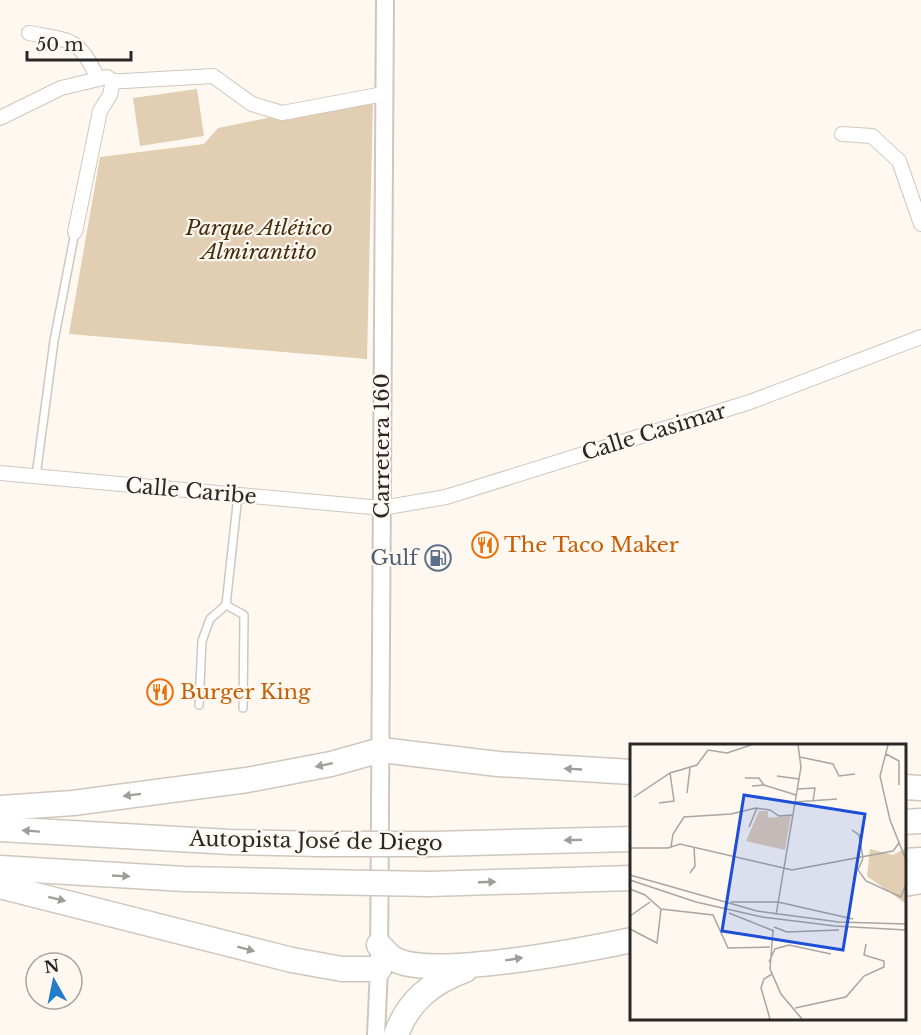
<svg xmlns="http://www.w3.org/2000/svg" width="921" height="1035" viewBox="0 0 921 1035" font-family="'Libre Baskerville',serif">
	<rect width="100%" height="100%" fill="#fef8f1"/>
	<!-- green -->
	<g fill="#e2ceb3">
		<polygon points="197,89 204,136 140,146 133,98"/>
		<polygon points="373,100 367,359 69,334 100,157 204,144 218,128 272,117 288,120"/>
	</g>
	<g fill="none" stroke-linecap="round" stroke-linejoin="round">
		<!-- service casing -->
		<g stroke="#cec7be" stroke-width="10">
			<g id="service">
				<polyline points="36,476 54,341 75,232"/>
				<polyline points="226,605 244,615 243,708"/>
				<polyline points="199,705 202,641 210,619 226,605 238,495"/>
			</g>
		</g>
		<!-- minor casing -->
		<g stroke="#cec7be" stroke-width="16">
			<g id="minor">
				<path d="M29,33C71,41 79,37 98,79"/>
				<polyline points="0,118 61,88 107,77 113,81 124,81 213,76 252,104 282,113 383,94"/>
				<polyline points="842,134 872,136 899,161 921,224"/>
				<polyline points="75,232 100,111 110,95 113,81"/>
				<polyline points="0,473 382,508 446,497 750,402 921,337"/>
			</g>
		</g>
		<!-- tertiary casing -->
		<g stroke="#cec7be" stroke-width="20">
			<polyline id="tertiary" points="376,1035 379,969 385,0"/>
		</g>
		<!-- motorway casing -->
		<g stroke="#cec7be" stroke-width="27">
			<g id="motorway">
				<polyline points="904,787 921,788"/>
				<polyline points="0,808 73,803 247,780 331,764 381,750 498,764 632,772"/>
				<polyline points="904,822 921,821"/>
				<polyline points="0,829 230,842 320,844"/>
				<polyline points="432,844 632,839"/>
				<polyline points="904,861 921,860"/>
				<polyline points="0,868 184,879 320,882"/>
				<polyline points="429,884 632,878"/>
				<polyline points="904,884 921,881"/>
				<polyline points="0,886 292,960 342,969 379,969"/>
				<path d="M379,945C384,950 389,957 396,960C435,979 584,950 632,940"/>
				<path d="M396,1035C408,1001 432,982 465,970"/>
			</g>
		</g>
		<!-- service -->
		<use href="#service" stroke="#fff" stroke-width="7"/>
		<!-- minor -->
		<use href="#minor" stroke="#fff" stroke-width="14"/>
		<!-- tertiary -->
		<use href="#tertiary" stroke="#fff" stroke-width="16"/>
		<!-- motorway -->
		<use href="#motorway" stroke="#fff" stroke-width="24"/>
		<!-- motorway-bridge casing -->
		<g stroke="#cec7be" stroke-width="27" stroke-linecap="butt">
			<g id="motorway-bridge">
				<polyline points="320,844 432,844"/>
				<polyline points="320,882 429,884"/>
			</g>
		</g>
		<!-- motorway-bridge -->
		<use href="#motorway-bridge" stroke="#fff" stroke-width="24"/>
	</g>
	<!-- one-way arrows -->
	<defs><path id="oneway-solid" d="M-6-.8H1V-3.2L6.5 0L1 3.2V.8H-6Z" transform="scale(1.5)"/></defs>
	<g fill="#9f9e9c">
		<use href="#oneway-solid" transform="translate(324 765) rotate(168)"/>
		<use href="#oneway-solid" transform="translate(573 769) rotate(-177)"/>
		<use href="#oneway-solid" transform="translate(132 795) rotate(173)"/>
		<use href="#oneway-solid" transform="translate(31 831) rotate(-176)"/>
		<use href="#oneway-solid" transform="translate(573 840) rotate(179)"/>
		<use href="#oneway-solid" transform="translate(121 876) rotate(3)"/>
		<use href="#oneway-solid" transform="translate(487 882) rotate(-2)"/>
		<use href="#oneway-solid" transform="translate(57 899) rotate(14)"/>
		<use href="#oneway-solid" transform="translate(246 949) rotate(15)"/>
		<use href="#oneway-solid" transform="translate(514 959) rotate(-9)"/>
	</g>
	<!-- icons -->
	<defs>
		<g id="restaurant-ring" transform="scale(1.35)"><circle r="9.5" fill="#fef8f1" stroke="#e8710a" stroke-width="1.5"/><path d="M-5-6h1v4h1v-4h1v4h1v-4h1v5L-1.5 .5V6h-2V.5L-5-1ZM5-6V6H3V1.5H1.5Q1.5-4 5-6Z" fill="#e8710a"/></g>
		<g id="fuel-ring" transform="scale(1.35)"><circle r="9.5" fill="#fef8f1" stroke="#5c6f8a" stroke-width="1.5"/><path d="M-5.5-6h7V0h2V4h1.3V-2.5L3-4.5l.8-.8L6-3V5H2.5V1h-1V6h-7ZM-4.2-4.7v3.2H.2V-4.7Z" fill="#5c6f8a"/></g>
	</defs>
	<g fill-rule="evenodd">
		<use href="#restaurant-ring" x="485" y="545"/>
		<use href="#fuel-ring" x="438" y="558"/>
		<use href="#restaurant-ring" x="160" y="692"/>
	</g>
	<g text-anchor="middle" stroke-width="4.5" stroke-linejoin="round" paint-order="stroke">
		<!-- park labels -->
		<g font-size="21" font-style="italic" fill="#452f0d" stroke="#fef8f1">
			<text x="259" y="235">Parque Atlético<tspan x="259" dy="24">Almirantito</tspan></text>
		</g>
		<!-- street labels -->
		<g font-size="21" fill="#2a2824" stroke="#fef8f1">
			<text transform="translate(654 432) rotate(-17)" y="7">Calle Casimar</text>
			<text transform="translate(382 446) rotate(-90)" y="7">Carretera 160</text>
			<text transform="translate(191 491) rotate(5)" y="7">Calle Caribe</text>
			<text transform="translate(316 841) rotate(1)" y="7">Autopista José de Diego</text>
		</g>
		<!-- food labels -->
		<g font-size="21" fill="#c56008" stroke="#fef8f1" text-anchor="start">
			<text x="504" y="552">The Taco Maker</text>
			<text x="180" y="699">Burger King</text>
		</g>
		<!-- service labels -->
		<g font-size="21" fill="#4e5e75" stroke="#fef8f1" text-anchor="end">
			<text x="418" y="565">Gulf</text>
		</g>
	</g>
	<!-- overview -->
	<g transform="translate(630 744)">
		<rect width="276" height="276" fill="#fef8f1"/>
		<path d="M129,67H138V74H133L161,72L155,106L116,97ZM276,104V160L237,132L240,105L263,111Z" fill="#e2ceb3"/>
		<path fill="none" stroke="#a9a59f" stroke-width="1.5" d="M258,1L250,32L260,76L276,116M256,10L269,17V41M170,13L203,20L209,32L225,30M147,32L169,35M115,34H129L134,41M122,42L134,41L166,51M167,45L185,44L183,57M57,49L60,24M4,53L40,29L67,21L78,6L97,9L121,1M165,58L207,55M29,59L44,57L40,29M119,83L127,64M222,86L229,91L233,114M41,103L43,90L54,73L101,70L126,64L140,66L149,72L162,71M0,104H38L50,100L162,126L263,107L269,99M233,114L228,126L236,137L271,153L276,140M60,129L65,122L64,103M0,131L127,167L209,178L276,180M0,136L66,158L132,173L205,182L276,186M0,145L15,151L31,165L83,171L98,204L140,203M101,158H148L223,175M99,169L144,187M146,171L171,23L168,1M0,172L20,158M144,183L157,188L209,186M0,185L27,199L31,165M143,187L140,225L151,250L172,275M139,218L145,205L159,201L201,210M165,264L216,253L234,232L254,223V217L234,211L236,200M140,275L131,244L134,235L142,230"/>
		<path fill="#1d4ed8" fill-opacity="0.15" stroke="#1d4ed8" stroke-width="3" d="M114,51L235,70L213,206L92,187Z"/>
		<rect width="276" height="276" fill="none" stroke="#2a2824" stroke-width="3"/>
	</g>
	<!-- north arrow -->
	<g transform="translate(54 981) rotate(351)"><circle r="28" fill="#fef8f1" stroke="#a9a59f" stroke-width="1.5"/>
	<path d="M0-4.5L10 22L0 15L-10 22Z" fill="#217cc9"/>
	<text y="-9" font-size="16" font-weight="bold" text-anchor="middle" fill="#2a2824">N</text>
	</g>
	<!-- scale -->
	<path d="M27 51v9h104v-9" fill="none" stroke="#2a2824" stroke-width="3"/>
	<text x="36" y="51" font-size="18" fill="#2a2824" stroke="#fef8f1" stroke-width="4.5" paint-order="stroke">50 m</text>
</svg>
